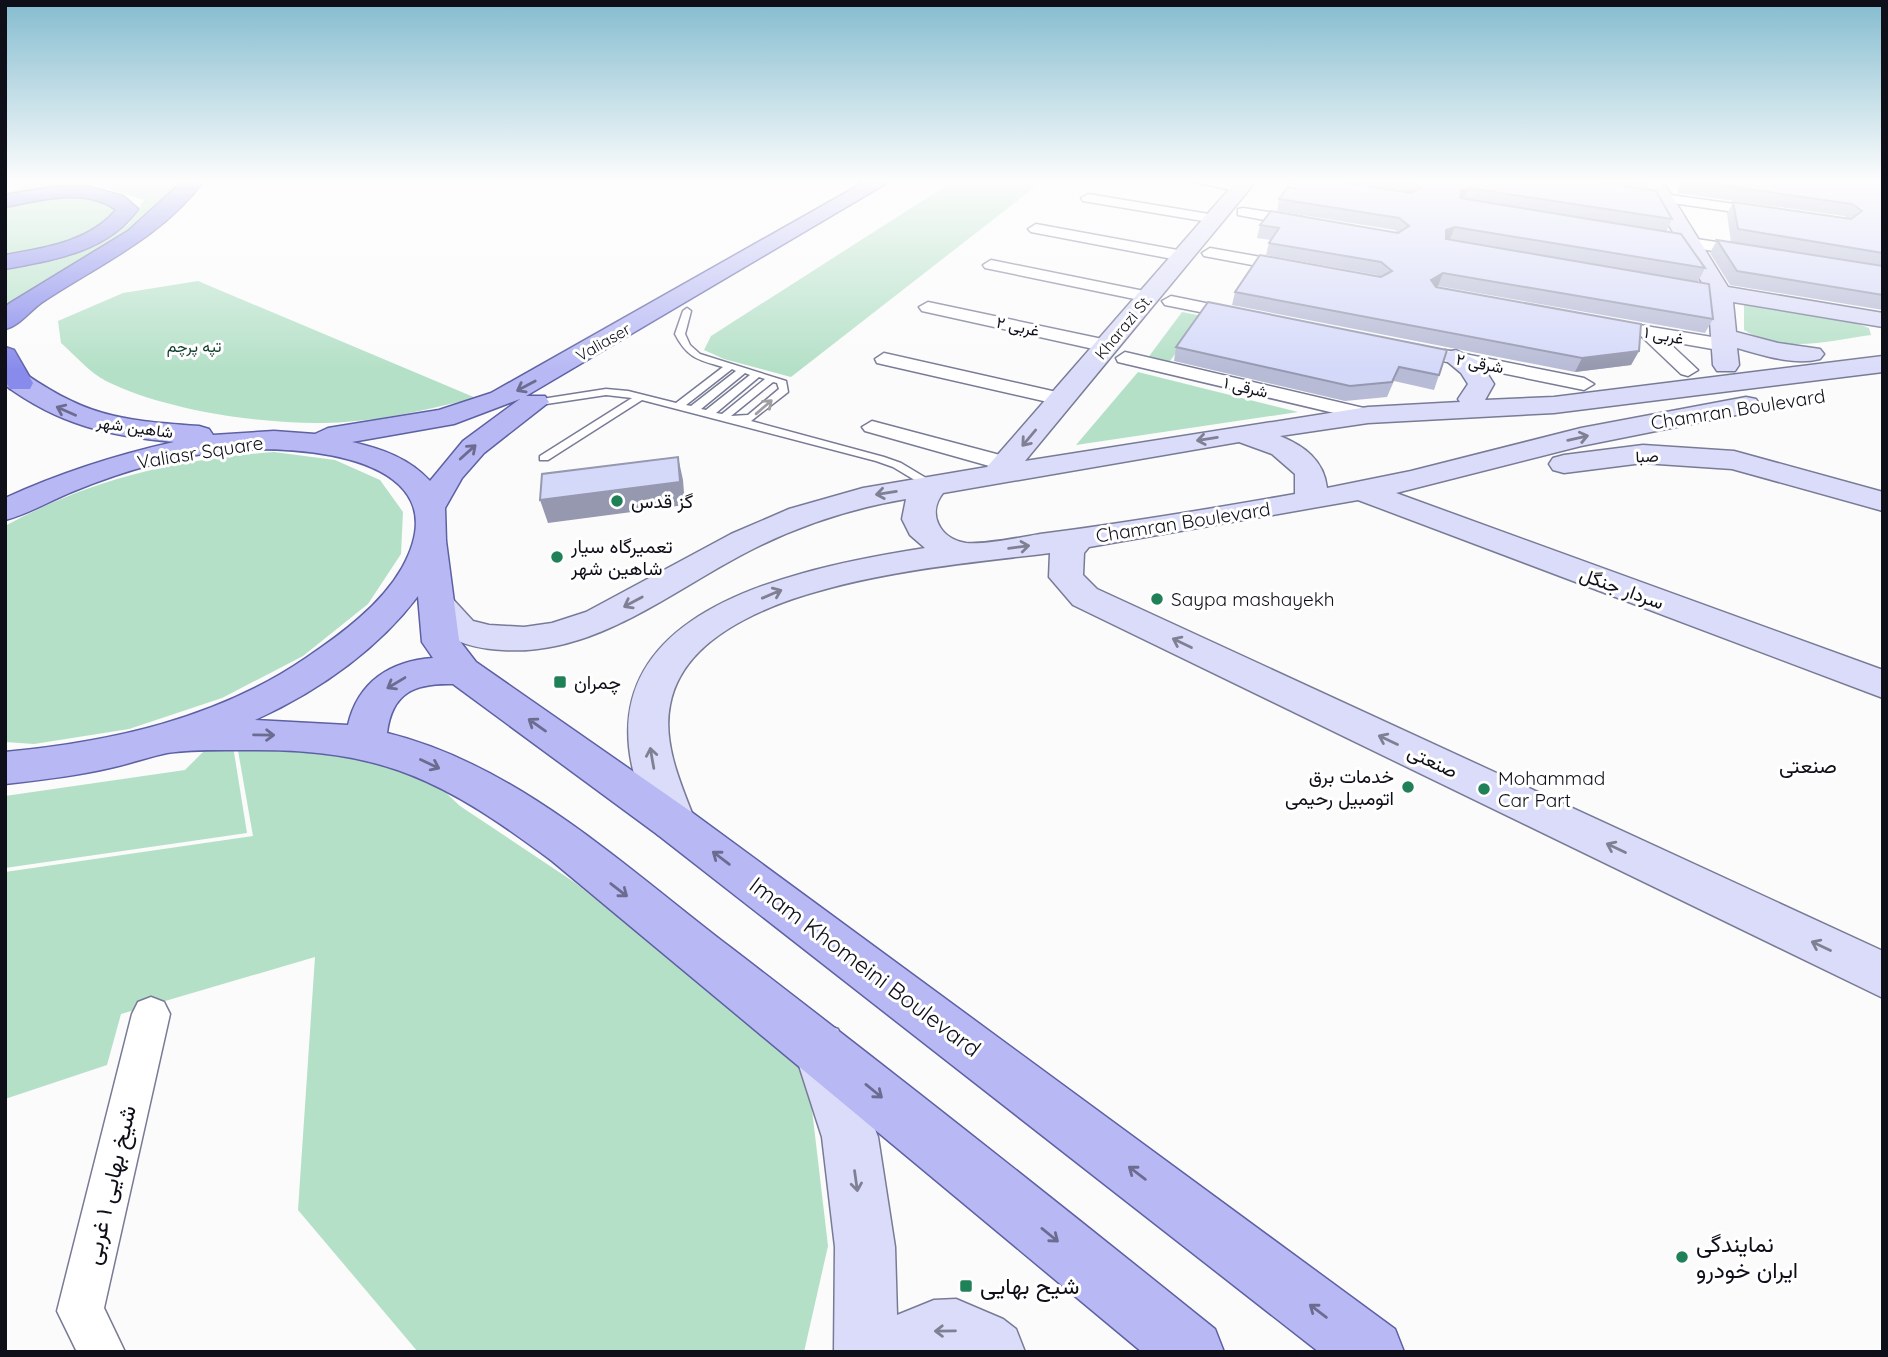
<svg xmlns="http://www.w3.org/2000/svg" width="1888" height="1357" viewBox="0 0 1888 1357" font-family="Quicksand,Vazirmatn,sans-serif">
	<rect width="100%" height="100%" fill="#fbfbfb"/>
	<!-- green -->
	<g fill="#b4e0c7">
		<polygon points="36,180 181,180 141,225 5,308 5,268 78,248 129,224 144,200 96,185 5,194"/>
		<polygon points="955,180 1044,180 791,377 724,359 704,350 711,336"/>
		<path d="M54,196L99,200L115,207C101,245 40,249 5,256V204Z"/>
		<path d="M198,281L476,398C433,408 389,419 345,422C275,427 168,412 106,381C90,373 75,355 61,343L58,321L123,293Z"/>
		<path d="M1744,305L1853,322L1869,328L1871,335C1828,341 1783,354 1744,330Z"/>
		<polygon points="1182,312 1202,316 1168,364 1147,359"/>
		<polygon points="1138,372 1298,412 1076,445"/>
		<path d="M274,452L335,460L380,480L403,512L401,554L368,604L303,656L222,698L129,729L34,744L5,742V526C93,478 175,460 274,452Z"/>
		<polygon points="213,742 233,746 247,833 5,868 5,796 185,770"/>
		<polygon points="237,745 334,747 428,776 460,806 574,882 807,1067 828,1246 804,1352 418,1352 298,1210 315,957 121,1014 107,1065 5,1099 5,872 253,836"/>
	</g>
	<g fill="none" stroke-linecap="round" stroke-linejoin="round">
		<!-- lane casing -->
		<g stroke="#787b96" stroke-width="3">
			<path id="lane" d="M687,308L691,311L685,334L690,345L700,354L786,381L788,392L751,421L884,457L901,463L936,484V488H928L893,467L876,461L642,400L548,460H540V456L632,398L606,395L533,406L529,405V401L606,389L628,391L676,403L723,367C699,360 688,359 675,334L683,311ZM732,369L736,371L691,406L686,405ZM745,373L750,375L706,410L701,409ZM759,377L765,379L722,414L716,413ZM773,382L777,383L779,389L748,415L731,416Z"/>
		</g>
		<!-- street casing -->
		<g stroke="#787b96" stroke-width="3">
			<g id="street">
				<polygon points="1185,180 1221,180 1248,188 1241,192"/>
				<polygon points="1280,180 1316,180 1343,188 1336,192"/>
				<polygon points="1636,190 1769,209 1776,213 1769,217 1631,197 1629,194"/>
				<polygon points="1088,194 1215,215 1222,219 1215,223 1083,201 1081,198"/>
				<polygon points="1243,208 1302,217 1310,222 1302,227 1238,215 1238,209"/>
				<polygon points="1036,224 1183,251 1191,256 1183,261 1031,232 1028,229"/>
				<polygon points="1664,234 1749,247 1757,252 1749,257 1659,242 1659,236"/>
				<polygon points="1210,248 1295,263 1303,268 1295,273 1204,256 1202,253"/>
				<polygon points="991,260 1149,292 1158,297 1149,302 985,268 983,265"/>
				<polygon points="1171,296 1240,310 1249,315 1240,320 1165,305 1162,301"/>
				<polygon points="928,302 1107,340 1116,346 1107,352 922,311 919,307"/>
				<polygon points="1603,319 1724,339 1733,345 1724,351 1667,341 1698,370 1688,376 1681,374 1641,336 1597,328 1594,324"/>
				<polygon points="1445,350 1584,378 1594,384 1584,390 1438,360 1436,356"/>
				<polygon points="1125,352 1368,409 1378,415 1368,421 1118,362 1116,358"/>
				<polygon points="884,353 1061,393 1071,399 1061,405 877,363 875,359"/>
				<polygon points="872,421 1015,459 1018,464 1007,471 865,431 862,427"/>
				<polygon points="151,997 164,1002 170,1014 104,1308 125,1352 77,1352 57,1311 132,1014 138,1002"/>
			</g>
		</g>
		<!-- secondary casing -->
		<g stroke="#787b96" stroke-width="3">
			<g id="secondary">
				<path d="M1237,180H1257L1025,461L1368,407L1460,402L1458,399L1468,384L1461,373L1443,358L1447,352L1456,350L1480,362L1494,384L1485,400L1554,397L1883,356V372L1554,413L1368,423L1280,436C1304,446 1324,460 1327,488L1411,471L1581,428L1746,397L1756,399L1760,405L1756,411L1581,446L1396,493L1883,670V698L1358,500L1089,547L1084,553L1083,575L1097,589L1883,951V998L1073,605L1049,577L1050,553C952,566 693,581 670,705C662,744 682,787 696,823L690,835L674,841L658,835C548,623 767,573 925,548L910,535L902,519L906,499C853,508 803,524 755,548C674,588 598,656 503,650C463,648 441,638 419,604L424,596L437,593L450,596L473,621L489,625L524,627L552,623L586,612L731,534L789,509L863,488L987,467ZM1239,442L1272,454L1295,474V494C1210,509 1126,523 1040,534C1023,537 982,545 966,543C939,539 927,513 943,493Z"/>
				<path d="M1643,180H1662L1728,287L1883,313V327L1733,302L1736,332L1778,343L1820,349L1824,354L1820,359C1793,366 1763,355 1737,348L1739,365L1735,371H1717L1713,365L1708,293Z"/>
				<polygon points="1643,445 1734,451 1883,492 1883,511 1732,469 1643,463 1564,473 1553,470 1549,464 1553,458 1564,455"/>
				<polygon points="819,1022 838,1029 878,1137 895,1247 897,1315 934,1300 956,1299 1003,1319 1016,1329 1025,1352 834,1352 835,1247 822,1137 793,1047 800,1029"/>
			</g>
		</g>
		<!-- primary casing -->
		<g stroke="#5d60a2" stroke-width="3">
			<path id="primary" d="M868,180H892L526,396H545L549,402L484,453L462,478L445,508L446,541L459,640L476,662L690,811L1395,1329L1404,1352H1319L658,835L453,684C415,683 392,692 387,733C518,765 625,867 730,947C893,1072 1055,1200 1215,1329L1224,1352H1142L552,861C445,781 383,748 246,750C221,750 192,749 167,753C148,757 129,764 110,768C76,776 41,780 5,784V752C110,742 217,719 306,658C340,635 381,605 402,568C465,455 297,444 227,451C174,456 123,471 74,491C51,500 29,514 5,520V498C60,473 116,455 174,442C109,436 59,425 5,385V364L14,366C84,416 115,420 199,426L209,429L213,435L274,431L315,434L328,428L439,410L491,393ZM520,399L463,441L430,481C409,458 382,449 352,442L454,424ZM418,596L422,642L433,658C390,661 358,682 348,725L255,720C318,691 376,651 418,596Z"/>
		</g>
		<!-- highway casing -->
		<g stroke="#5d60a2" stroke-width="3">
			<g id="highway">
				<path d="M184,180H204C164,236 100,264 44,301C31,309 20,326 5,329V307L10,303L128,231Z"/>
				<path d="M86,186L123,196L138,209C108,252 53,260 5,269V255C44,248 89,242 116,210C86,187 40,200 5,207V195L52,187Z"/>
				<polygon points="5,347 14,350 33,383 30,389 10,389 5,381"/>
			</g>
		</g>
		<!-- lane -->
		<use href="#lane" fill="#fff" fill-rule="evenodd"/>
		<!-- street -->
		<use href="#street" fill="#fff" fill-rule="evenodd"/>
		<!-- secondary -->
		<use href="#secondary" fill="#dbdcf9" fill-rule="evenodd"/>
		<!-- primary -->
		<use href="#primary" fill="#b8b9f4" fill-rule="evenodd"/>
		<!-- highway -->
		<use href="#highway" fill="#888bec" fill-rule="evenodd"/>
	</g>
	<!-- wall -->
	<g fill="#b7bbd6">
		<polygon points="1329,180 1583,180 1672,219 1666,232 1705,268 1698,282 1450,240 1713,319 1705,333 1438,286 1437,287 1639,351 1631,365 1575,372 1232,305 1235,292 1379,277 1377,275 1266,255 1269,243 1271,240 1257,238 1260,225 1398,233 1395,230 1277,211 1279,199 1295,188 1409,193"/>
		<polygon points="1593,180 1647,180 1644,188"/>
		<polygon points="1678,180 1883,180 1883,310 1730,285 1710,253 1717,240 1731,242 1727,214 1733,202 1848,219 1844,216 1678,193"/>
		<polygon points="1208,302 1439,375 1434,390 1394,381 1387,397 1345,401 1174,361 1176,347"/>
	</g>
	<!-- shaded-wall -->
	<g fill="#9598ae">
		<polygon points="1468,188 1464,200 1457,202 1461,190"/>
		<polygon points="1455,227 1450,239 1442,242 1446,230"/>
		<polygon points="1443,273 1438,286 1426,293 1431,280"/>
		<polygon points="1639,351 1631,365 1575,372 1582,358"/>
		<polygon points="678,457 683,480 685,505 548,523 540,500"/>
	</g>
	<!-- building -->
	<g fill="#d5d9f9" stroke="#9598ae" stroke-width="2">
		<polygon points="1300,180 1327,180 1411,193 1421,188 1412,180 1583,180 1656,191 1672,219 1468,188 1461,190 1460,198 1681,234 1705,268 1455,227 1446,230 1446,239 1709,284 1713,319 1443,273 1431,280 1436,287 1641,324 1639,351 1582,358 1235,292 1260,255 1381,277 1392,271 1381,262 1269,243 1279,228 1260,225 1271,211 1398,233 1409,226 1399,218 1279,199 1288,187 1295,188"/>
		<polygon points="1833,180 1842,183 1845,180 1881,180 1881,187 1883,187 1883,253 1738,229 1733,202 1851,219 1862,211 1852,204 1684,180"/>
		<polygon points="1717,240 1883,266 1883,295 1737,271"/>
		<polygon points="1208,302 1447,350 1439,375 1399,367 1392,382 1350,386 1176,347"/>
		<polygon points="678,457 680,482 540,500 542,474"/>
	</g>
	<!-- one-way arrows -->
	<defs><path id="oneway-shaft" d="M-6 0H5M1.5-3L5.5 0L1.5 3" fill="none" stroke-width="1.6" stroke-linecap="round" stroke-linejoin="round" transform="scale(1.75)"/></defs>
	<g stroke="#6c6c91">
		<use href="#oneway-shaft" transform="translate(526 386) rotate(152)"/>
		<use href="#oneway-shaft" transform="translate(66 411) rotate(-156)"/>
		<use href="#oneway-shaft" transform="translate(468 452) rotate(-42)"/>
		<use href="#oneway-shaft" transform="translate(396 683) rotate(149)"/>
		<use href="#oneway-shaft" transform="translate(537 725) rotate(-145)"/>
		<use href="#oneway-shaft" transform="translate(264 735) rotate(1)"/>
		<use href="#oneway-shaft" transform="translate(430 764) rotate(25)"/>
		<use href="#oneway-shaft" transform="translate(721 858) rotate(-143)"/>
		<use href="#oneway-shaft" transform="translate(619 890) rotate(38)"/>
		<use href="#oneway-shaft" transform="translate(874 1091) rotate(39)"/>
		<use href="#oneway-shaft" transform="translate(1137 1173) rotate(-143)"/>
		<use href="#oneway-shaft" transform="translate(1050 1235) rotate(39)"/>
		<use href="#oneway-shaft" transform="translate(1318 1311) rotate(-143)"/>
	</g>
	<use stroke="#9f9fa3" href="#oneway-shaft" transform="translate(764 407) rotate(-41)"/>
	<g stroke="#7f8094">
		<use href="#oneway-shaft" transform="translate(1029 438) rotate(130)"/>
		<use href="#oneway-shaft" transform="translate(1578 438) rotate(-13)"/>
		<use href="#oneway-shaft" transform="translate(1207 439) rotate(171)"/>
		<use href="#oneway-shaft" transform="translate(886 493) rotate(171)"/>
		<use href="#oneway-shaft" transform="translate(1019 547) rotate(-7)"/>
		<use href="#oneway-shaft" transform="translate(772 594) rotate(-23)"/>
		<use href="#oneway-shaft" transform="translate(633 602) rotate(152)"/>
		<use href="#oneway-shaft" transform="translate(1182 643) rotate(-154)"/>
		<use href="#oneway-shaft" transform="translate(1388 740) rotate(-155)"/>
		<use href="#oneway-shaft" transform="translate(652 758) rotate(-100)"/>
		<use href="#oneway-shaft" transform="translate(1616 848) rotate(-155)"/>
		<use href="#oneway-shaft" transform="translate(1821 946) rotate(-155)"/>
		<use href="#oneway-shaft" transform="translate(856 1181) rotate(82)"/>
		<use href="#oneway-shaft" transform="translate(945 1331) rotate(179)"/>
	</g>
	<!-- sky -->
	<linearGradient id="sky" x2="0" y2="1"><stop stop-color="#84bccf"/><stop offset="0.49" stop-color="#fdfdfd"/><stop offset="1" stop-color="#fdfdfd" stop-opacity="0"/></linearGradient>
	<rect width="1888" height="370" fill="url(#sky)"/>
	<!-- markers -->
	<g fill="#208058" stroke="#fff" stroke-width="2.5">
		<circle cx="617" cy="501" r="7"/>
		<circle cx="557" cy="557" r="7"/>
		<circle cx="1157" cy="599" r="7"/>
		<rect x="553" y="675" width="14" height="14" rx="3.5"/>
		<circle cx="1408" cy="787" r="7"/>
		<circle cx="1484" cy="789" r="7"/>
		<circle cx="1682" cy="1257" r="7"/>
		<rect x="959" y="1279" width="14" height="14" rx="3.5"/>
	</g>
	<g text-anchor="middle" stroke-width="6" stroke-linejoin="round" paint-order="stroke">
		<!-- far-street labels -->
		<g font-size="16" fill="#0e0f19" stroke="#fff">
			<text transform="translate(1018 326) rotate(12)" y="6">۲ غربی</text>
			<text transform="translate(1123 327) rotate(-50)" y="6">Kharazi St.</text>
			<text transform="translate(1664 335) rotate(10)" y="6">۱ غربی</text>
			<text transform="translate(603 342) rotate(-30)" y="6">Valiaser</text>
			<text transform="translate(1480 363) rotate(11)" y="6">۲ شرقی</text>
			<text transform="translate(1246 387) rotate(13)" y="6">۱ شرقی</text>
			<text transform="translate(135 427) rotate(8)" y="6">شاهین شهر</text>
			<text transform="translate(1647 456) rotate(-2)" y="6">صبا</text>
		</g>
		<!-- far-park labels -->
		<g font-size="16" fill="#0f3e2a" stroke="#fff">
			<text x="194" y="352">تپه پرچم</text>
		</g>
		<!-- street labels -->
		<g font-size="19" fill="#0e0f19" stroke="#fff">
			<text transform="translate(1738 409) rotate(-9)" y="7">Chamran Boulevard</text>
			<text transform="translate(200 452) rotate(-9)" y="7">Valiasr Square</text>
			<text transform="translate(1183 522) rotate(-9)" y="7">Chamran Boulevard</text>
			<text transform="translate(1622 588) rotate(20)" y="7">سردار جنگل</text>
			<text transform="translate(1433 761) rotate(25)" y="7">صنعتی</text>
		</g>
		<!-- poi labels -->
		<g font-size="19" fill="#0e0f19" stroke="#fff" text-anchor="start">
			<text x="631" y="508">گز قدس</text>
			<text x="571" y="553">تعمیرگاه سیار<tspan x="571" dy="22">شاهین شهر</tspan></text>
			<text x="1171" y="606">Saypa mashayekh</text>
			<text x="574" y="689">چمران</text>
			<text x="1394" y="783" text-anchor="end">خدمات برق<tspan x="1394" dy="22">اتومبیل رحیمی</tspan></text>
			<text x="1498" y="785">Mohammad<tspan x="1498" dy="22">Car Part</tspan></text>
		</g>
		<!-- neighbourhood labels -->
		<g font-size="21" fill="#0e0f19" stroke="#fff">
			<text x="1808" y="773">صنعتی</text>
		</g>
		<!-- near-street labels -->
		<g font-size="23" fill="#0e0f19" stroke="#fff">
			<text transform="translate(865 967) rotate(37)" y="8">Imam Khomeini Boulevard</text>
			<text transform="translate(110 1185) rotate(-77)" y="8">شیخ بهایی ۱ غربی</text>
		</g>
		<!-- near-poi labels -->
		<g font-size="23" fill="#0e0f19" stroke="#fff" text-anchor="start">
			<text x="1696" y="1252">نمایندگی<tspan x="1696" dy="26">ایران خودرو</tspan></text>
			<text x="980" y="1294">شیح بهایی</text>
		</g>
	</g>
	<!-- border -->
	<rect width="1888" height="1357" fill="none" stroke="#0e0f19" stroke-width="14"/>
</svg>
